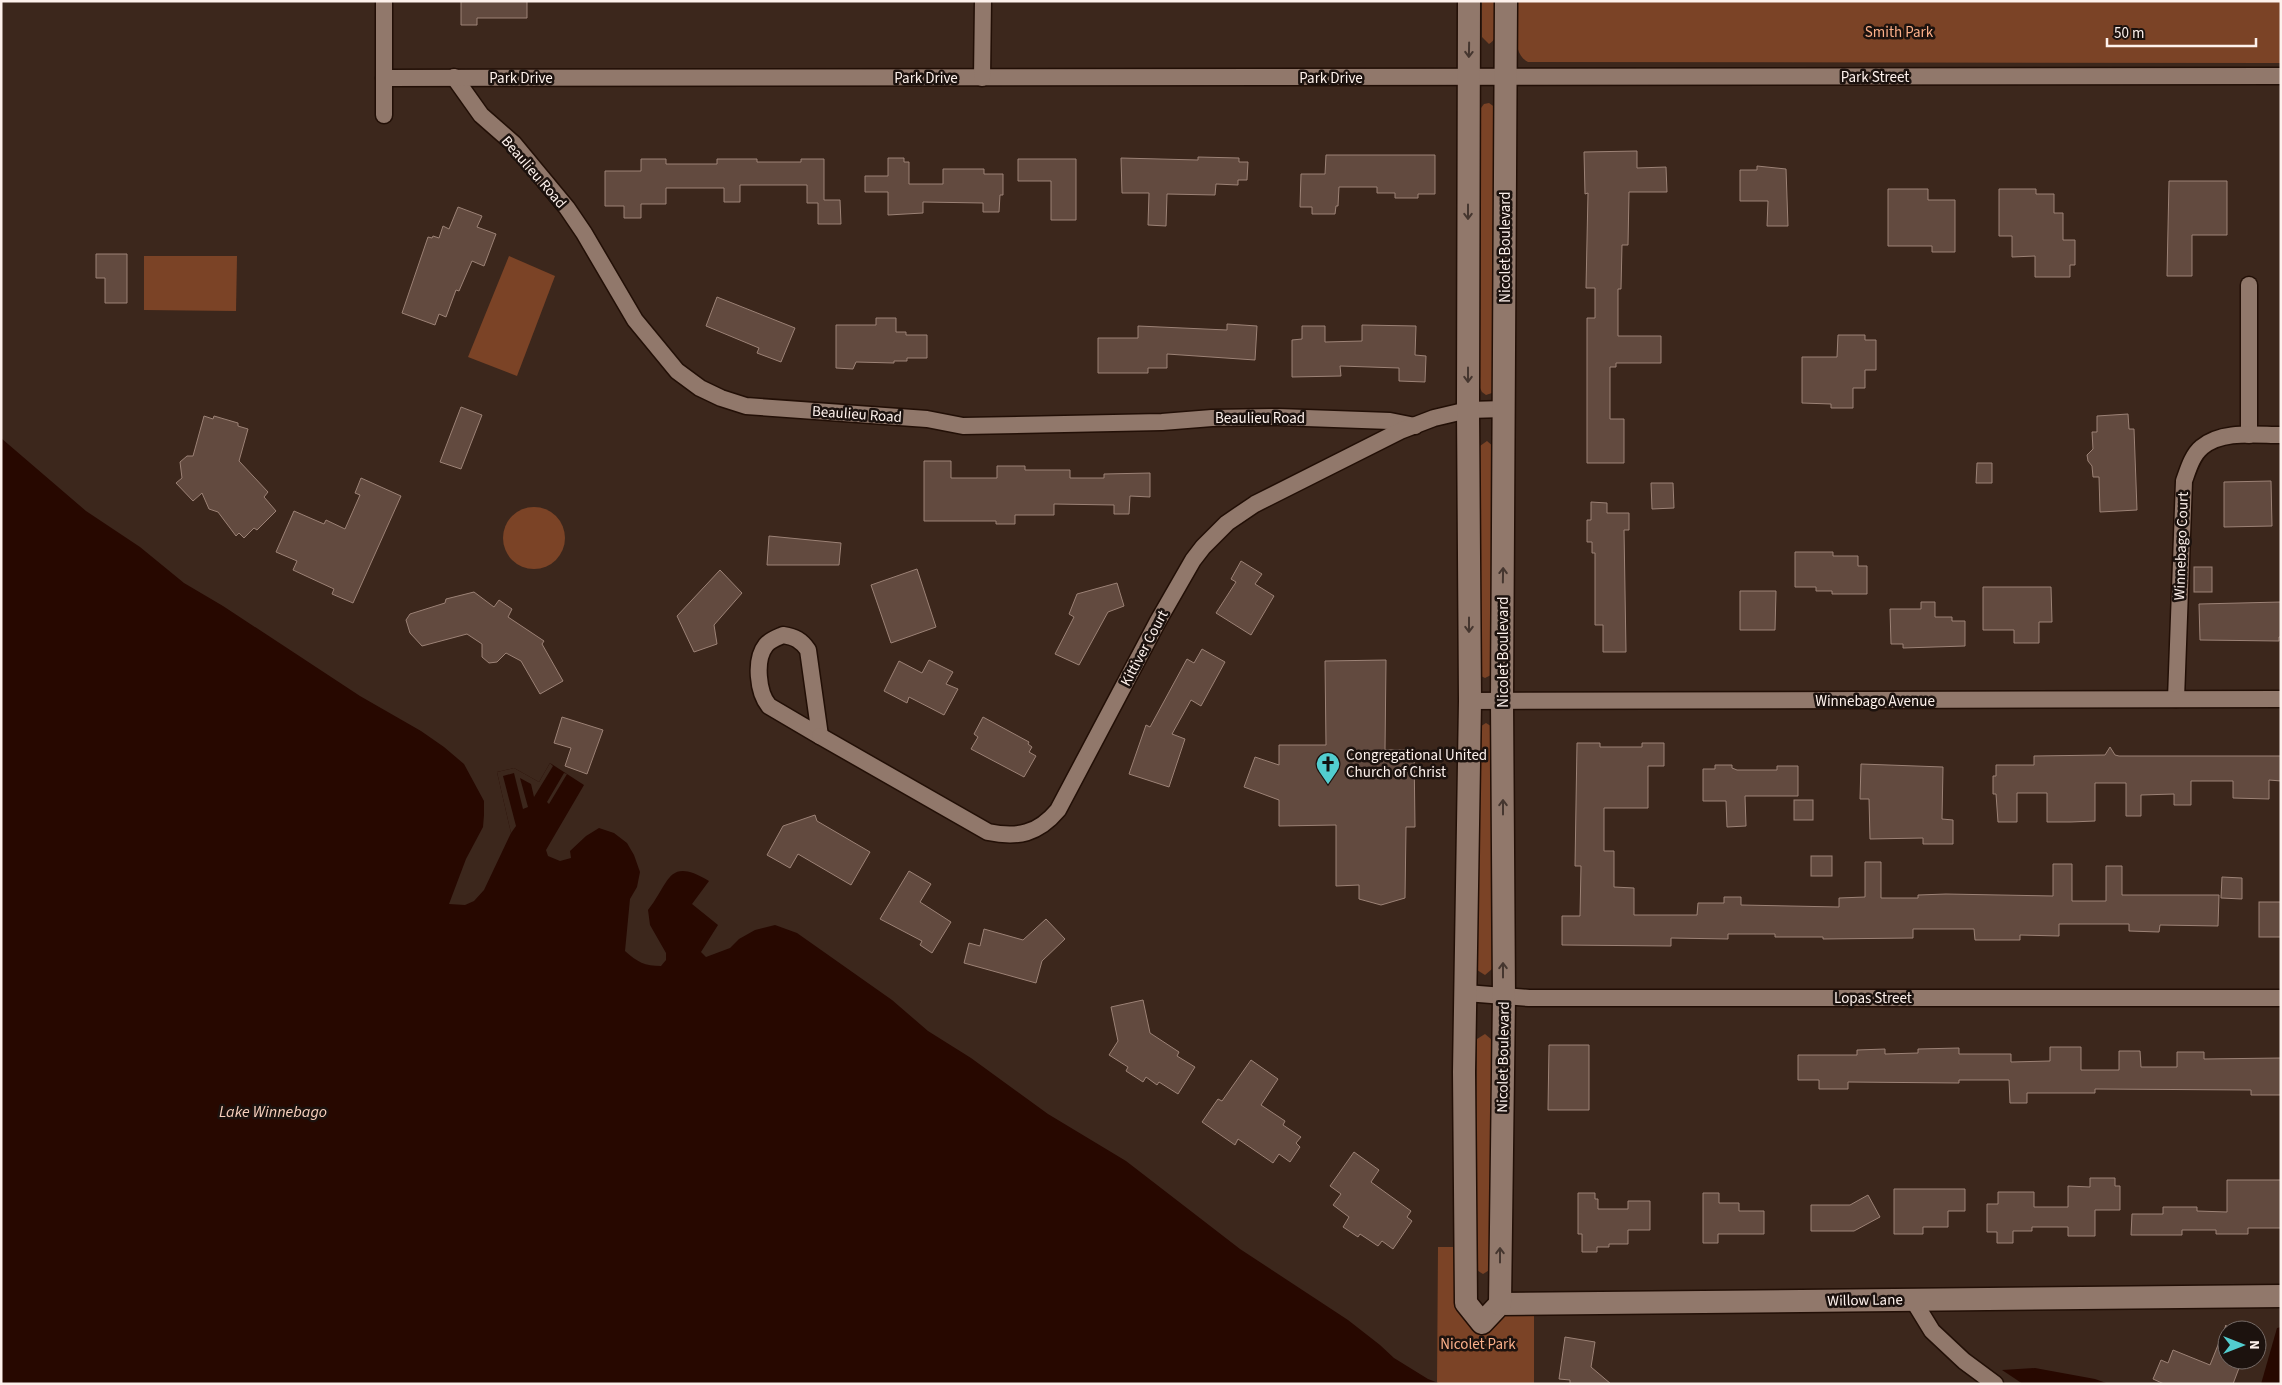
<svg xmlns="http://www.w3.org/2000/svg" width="2282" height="1385" viewBox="0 0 2282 1385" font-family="'Source Sans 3',sans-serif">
	<rect width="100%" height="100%" fill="#3c271c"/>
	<!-- green -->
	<g fill="#7b4326">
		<path d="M1482,1H1497C1497,14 1502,37 1489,44L1482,37Z"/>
		<path d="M1517,1H2281V63L1528,62C1510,53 1517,19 1517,1Z"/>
		<polygon points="1489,103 1496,108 1496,386 1492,393 1486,395 1482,392 1480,388 1481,108 1484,104"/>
		<polygon points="144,256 237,256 236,311 144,310"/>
		<polygon points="509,256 555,276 517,376 468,357"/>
		<polygon points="1487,441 1495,448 1491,675 1485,678 1481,676 1479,671 1480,446"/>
		<circle cx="534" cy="538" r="31"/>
		<polygon points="1486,723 1494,728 1492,969 1485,975 1477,970 1478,728"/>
		<polygon points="1485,1034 1492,1040 1491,1269 1483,1274 1475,1269 1477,1039"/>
		<polygon points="1438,1247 1456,1247 1475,1302 1507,1311 1534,1312 1534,1384 1437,1383"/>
	</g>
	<!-- water -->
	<g fill="#270800">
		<path d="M1,438L86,511L140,547L184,583L223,606L360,696L421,731L444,747L464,764L484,801V815L483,827L466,859L449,904L465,905L474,901L484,890L511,833L497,772L514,768L539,782L550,763L584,785L546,850L548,856L560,861L571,858L570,851L586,836L599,828L614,833L627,843L634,855L640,872L637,887L630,899L625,951C637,962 645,966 661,966L666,960V953L650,925L648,910C670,883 667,856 709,881L692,904L718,925L701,952L706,957L730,948L739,939L755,930L775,925L797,933L892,1000L928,1031L971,1058L1048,1114L1126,1161L1240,1249L1348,1320L1380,1345L1394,1358L1428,1379L1441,1384H1Z"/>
		<polygon points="2281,1327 2281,1384 2261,1384 2277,1328"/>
		<polygon points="2035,1368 2095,1379 2109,1384 2023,1384 2002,1370"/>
	</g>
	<!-- pier -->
	<g fill="#3c271c">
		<polygon points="550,763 553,766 534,797 531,784 520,778 528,807 523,809 514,773 503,776 516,826 511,833 497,772 514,768 539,782"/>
		<polygon points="564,773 567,774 549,804 547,802"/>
	</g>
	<!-- building -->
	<g fill="#624a3f" stroke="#9c8276">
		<polygon points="461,1 527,1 527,18 477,18 477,25 461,25"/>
		<polygon points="1637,151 1637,168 1666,167 1667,192 1629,192 1628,245 1622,245 1621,289 1618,289 1618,336 1661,336 1661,363 1616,363 1616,367 1610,367 1610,419 1624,419 1624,463 1587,463 1587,318 1595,318 1595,288 1586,288 1588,193 1585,194 1584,152"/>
		<polygon points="1326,155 1435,155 1435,194 1418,194 1418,198 1395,198 1395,193 1377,193 1377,187 1339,187 1338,206 1336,206 1335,214 1312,214 1312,207 1300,207 1301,174 1325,174"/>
		<polygon points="1198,157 1239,158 1239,162 1248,162 1247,180 1238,180 1238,185 1216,184 1215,195 1167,194 1166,226 1148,225 1149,193 1122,193 1121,158 1198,160"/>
		<polygon points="888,158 904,158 904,162 909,162 909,184 943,184 943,169 984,169 984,174 1003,174 1003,195 1000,195 999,212 983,212 983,203 923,202 923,213 888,215 888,192 865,192 865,176 888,176"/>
		<polygon points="641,159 666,159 666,164 717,164 717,159 757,159 757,162 801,162 801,159 824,159 824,200 840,200 841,224 818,224 818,203 807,203 807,185 740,185 740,202 724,202 724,188 666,188 666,204 641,204 641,218 624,218 624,206 605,206 605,171 641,171"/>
		<polygon points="1018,159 1076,159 1076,220 1051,220 1051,181 1018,181"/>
		<polygon points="1757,166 1786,169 1788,226 1767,226 1768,201 1740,201 1740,170 1757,170"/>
		<polygon points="2169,181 2227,181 2227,235 2192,235 2192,276 2167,276"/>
		<polygon points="1888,189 1928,189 1928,200 1955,200 1955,252 1932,252 1932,246 1888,246"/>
		<polygon points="1999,189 2036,189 2036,194 2054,194 2054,213 2063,213 2063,240 2075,240 2075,265 2070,265 2070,277 2035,277 2035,256 2012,257 2012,236 1999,236"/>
		<polygon points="458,207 482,216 477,227 496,234 484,266 472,261 459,291 456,290 446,317 439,314 435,325 402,313 428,237 432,238 433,236 439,238 443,226 449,229"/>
		<polygon points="96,254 127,254 127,303 105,303 105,278 96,278"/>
		<polygon points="717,297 795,328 781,362 757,353 759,348 706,326"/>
		<polygon points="876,318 896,318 896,332 906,332 906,335 927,335 927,358 907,358 907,361 894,361 894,363 856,362 853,369 836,368 836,325 876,325"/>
		<polygon points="1227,324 1257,326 1255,360 1167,354 1167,368 1148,368 1148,373 1098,373 1098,338 1138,338 1138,326 1227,330"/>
		<polygon points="1362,325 1416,326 1415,355 1426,356 1425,382 1399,381 1399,368 1340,366 1341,376 1292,377 1292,340 1302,339 1302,326 1325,326 1325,342 1362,341"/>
		<polygon points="1838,335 1865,335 1865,340 1876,340 1876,370 1865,370 1865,388 1853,388 1853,408 1831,408 1831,404 1802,403 1802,357 1837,357"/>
		<polygon points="461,407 482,415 461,469 440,462"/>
		<polygon points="2128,414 2129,429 2134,429 2137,510 2100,512 2099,477 2093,477 2092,466 2088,461 2087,455 2093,449 2092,432 2097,432 2097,416"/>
		<polygon points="204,416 213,419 214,416 238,423 238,426 248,429 239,461 268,492 264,497 276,511 257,530 254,528 244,538 239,533 236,536 218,512 209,509 202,493 193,501 176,483 182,478 180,462 187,456 193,456"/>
		<polygon points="924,461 951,461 951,478 997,478 997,466 1025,466 1025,470 1070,470 1070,478 1104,478 1104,474 1150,473 1150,497 1130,496 1129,514 1114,514 1114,505 1054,504 1054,515 1015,515 1015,524 996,524 996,521 924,521"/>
		<polygon points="1977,463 1992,463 1992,483 1976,483"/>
		<polygon points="361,478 401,496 353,603 332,594 334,589 293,570 297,561 276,552 294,511 324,524 326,520 345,529 360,495 355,493"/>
		<polygon points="2271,481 2272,526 2224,527 2224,482"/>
		<polygon points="1651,483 1673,483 1674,508 1652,509"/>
		<polygon points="1591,502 1607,503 1607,513 1629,513 1629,530 1624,530 1626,652 1603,652 1603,625 1595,625 1595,553 1592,553 1592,542 1587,542 1587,520 1591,520"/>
		<polygon points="769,536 841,543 839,565 767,565"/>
		<polygon points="1795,552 1833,552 1833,556 1858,556 1858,566 1867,566 1867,594 1832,594 1832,591 1816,591 1816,587 1795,587"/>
		<polygon points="1241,561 1262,574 1255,584 1274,596 1251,635 1216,613 1236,582 1231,579"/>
		<rect x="2194" y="567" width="18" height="25"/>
		<polygon points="917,569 936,627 891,643 871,585"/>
		<polygon points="720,570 742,593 714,625 717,644 694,652 677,616"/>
		<polygon points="1117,583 1124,606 1108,612 1079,665 1055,654 1074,617 1069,614 1077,594"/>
		<polygon points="1983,587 2051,587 2052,622 2039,622 2039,643 2014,643 2014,630 1983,630"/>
		<polygon points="1740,591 1776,591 1775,630 1740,630"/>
		<polygon points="474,592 494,607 499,600 512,609 508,617 544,641 542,644 563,681 540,694 521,661 506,653 497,662 489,663 482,657 482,644 467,634 422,646 410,633 406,620 410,614 445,603 446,599"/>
		<polygon points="1921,602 1935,602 1935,617 1952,617 1952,621 1965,621 1965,646 1903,648 1903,644 1891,644 1890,609 1921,609"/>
		<polygon points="2281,602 2281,637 2279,637 2279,641 2200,640 2199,604"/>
		<polygon points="1202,649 1225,662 1201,706 1191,700 1172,734 1185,739 1169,787 1129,774 1146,725 1150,727 1187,659 1194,663"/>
		<polygon points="929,660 953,672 946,684 958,689 944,715 909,697 907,703 884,691 899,661 922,673"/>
		<polygon points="1386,660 1385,750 1414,750 1415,827 1406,827 1405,898 1381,905 1359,899 1359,885 1336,886 1336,825 1279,826 1279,800 1244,787 1255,757 1279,765 1279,745 1326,745 1325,661"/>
		<polygon points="562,717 603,730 587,774 565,766 571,748 554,743"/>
		<polygon points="983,717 1029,742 1028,744 1032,747 1029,752 1036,756 1024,777 971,749 978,737 974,734"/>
		<polygon points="1577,743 1600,743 1600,747 1642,747 1642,743 1664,743 1664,766 1648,766 1648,808 1604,808 1604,851 1614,851 1614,887 1634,888 1634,915 1697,915 1698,903 1724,903 1724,897 1741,897 1741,905 1839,907 1839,898 1865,897 1865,862 1881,862 1881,898 1918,898 1918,895 1946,894 2053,896 2053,864 2072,864 2072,901 2106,901 2106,866 2122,866 2122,895 2219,895 2218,926 2160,925 2159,932 2129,931 2129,924 2059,924 2059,936 2020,935 2020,940 1975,940 1974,929 1913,929 1913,938 1823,939 1823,937 1775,937 1775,934 1728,934 1728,939 1671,938 1671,946 1562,945 1562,916 1580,916 1581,866 1575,866"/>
		<polygon points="2110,747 2115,755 2119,756 2281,756 2281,781 2269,780 2269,799 2233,798 2233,781 2191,781 2191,805 2174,805 2174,794 2141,795 2141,816 2126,816 2126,783 2095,783 2095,821 2071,822 2047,822 2047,793 2017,793 2017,822 1998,822 1996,794 1993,794 1993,776 1996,776 1996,765 2034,765 2034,756 2105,755"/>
		<polygon points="1861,764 1943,767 1942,819 1953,820 1953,844 1923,844 1923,838 1870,839 1869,799 1860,799"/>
		<polygon points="1715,765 1732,765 1732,768 1737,770 1777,770 1777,766 1798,766 1798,796 1745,796 1746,826 1727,827 1726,801 1703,801 1703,769 1715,769"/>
		<rect x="1794" y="800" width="19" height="20"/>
		<polygon points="815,815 817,821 870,852 851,885 798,854 790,868 767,855 783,826"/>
		<rect x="1811" y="856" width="21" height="20"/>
		<polygon points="909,871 931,884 920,902 951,922 932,953 920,945 922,941 880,919"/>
		<polygon points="2222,877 2242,878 2242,899 2221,898"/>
		<rect x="2259" y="902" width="22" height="35"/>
		<polygon points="1046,919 1065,939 1042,961 1036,983 964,963 969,943 980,946 984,929 1023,940"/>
		<polygon points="1143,1000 1150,1033 1179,1052 1177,1056 1195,1067 1178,1094 1159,1082 1157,1085 1146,1077 1143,1082 1126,1071 1128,1067 1109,1055 1118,1041 1111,1007"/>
		<polygon points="1549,1045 1589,1045 1589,1110 1548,1110"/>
		<polygon points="2050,1047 2081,1047 2081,1070 2119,1070 2119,1051 2140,1051 2141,1067 2177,1067 2177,1052 2204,1052 2204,1059 2281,1058 2281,1095 2251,1095 2251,1090 2095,1089 2095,1093 2027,1093 2027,1103 2010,1103 2009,1080 1959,1080 1959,1083 1848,1082 1848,1089 1819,1089 1819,1080 1798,1080 1798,1055 1857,1055 1857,1050 1885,1049 1885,1054 1918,1053 1918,1049 1959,1048 1959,1054 2011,1054 2011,1062 2050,1061"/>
		<polygon points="1251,1060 1278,1079 1261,1105 1285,1121 1283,1125 1301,1137 1296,1143 1300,1147 1290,1162 1279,1154 1273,1163 1238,1139 1235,1145 1202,1122 1218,1099 1222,1101"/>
		<polygon points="1354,1152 1379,1170 1371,1182 1411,1211 1407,1217 1412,1221 1393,1249 1382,1241 1378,1246 1360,1234 1358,1237 1343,1227 1349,1217 1333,1205 1341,1194 1330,1186"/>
		<polygon points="2090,1178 2115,1178 2115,1186 2120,1186 2120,1210 2095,1210 2095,1236 2068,1236 2068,1227 2032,1227 2032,1231 2013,1231 2013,1243 1997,1243 1997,1232 1987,1232 1987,1204 1998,1204 1998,1192 2034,1192 2034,1207 2068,1207 2068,1186 2090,1187"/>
		<polygon points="2227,1180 2281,1180 2281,1228 2248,1228 2248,1234 2216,1234 2216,1230 2182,1230 2182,1235 2131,1235 2132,1214 2163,1214 2163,1207 2197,1207 2197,1211 2227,1212"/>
		<polygon points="1894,1189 1965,1189 1965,1211 1948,1211 1948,1227 1923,1227 1923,1234 1894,1234"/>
		<polygon points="1578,1193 1595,1193 1595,1199 1598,1199 1598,1209 1628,1209 1628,1201 1650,1201 1650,1230 1628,1230 1628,1244 1609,1244 1609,1247 1597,1247 1597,1252 1582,1252 1582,1234 1578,1234"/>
		<polygon points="1703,1193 1719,1193 1719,1203 1739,1203 1739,1211 1764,1211 1764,1234 1718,1234 1718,1243 1703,1243"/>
		<polygon points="1868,1195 1880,1217 1854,1231 1811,1231 1811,1205 1850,1205"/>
		<polygon points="2226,1325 2227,1360 2242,1360 2233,1384 2164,1384 2153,1379 2161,1360 2168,1363 2173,1350 2210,1365"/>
		<polygon points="1565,1337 1595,1342 1591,1367 1611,1384 1570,1384 1570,1380 1559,1379"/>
	</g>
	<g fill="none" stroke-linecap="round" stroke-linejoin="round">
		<!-- street casing -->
		<g stroke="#220f06" stroke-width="19">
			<g id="street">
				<polyline points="454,77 481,115 514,144 567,208 584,233 635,320 677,371 700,388 721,398 746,406 927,419 963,426 1162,422 1212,418 1278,417 1390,421 1415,426"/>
				<polyline points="384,78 2281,76"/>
				<polyline points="982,78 983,1"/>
				<polyline points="384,115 384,1"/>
				<polyline points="2249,285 2249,435"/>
				<path d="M783,635C795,637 801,640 808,650L820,736L769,706C758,693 754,660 766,645C770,640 776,638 783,635Z"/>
				<path d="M2176,699L2184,481C2188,470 2192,455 2202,447C2222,430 2256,435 2281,435"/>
				<polyline points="1470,701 2281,699"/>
				<path d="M820,736L988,832C1018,838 1038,834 1058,810L1158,621L1193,560L1203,547L1227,523L1255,504L1400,431L1434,418L1468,410L1505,409"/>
				<polyline points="1466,993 1529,998 2281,998"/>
				<polyline points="1913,1300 1932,1331 1964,1361 1995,1384"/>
			</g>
		</g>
		<!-- secondary casing -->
		<g stroke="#220f06" stroke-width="25">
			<g id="secondary">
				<polyline points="1469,1 1468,410 1470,701 1464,1072 1466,1303 1482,1323 1500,1304 2281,1296"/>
				<polyline points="1500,1304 1504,997 1502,701 1506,1"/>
			</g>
		</g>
		<!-- street -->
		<use href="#street" stroke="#91786b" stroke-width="16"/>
		<!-- secondary -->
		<use href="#secondary" stroke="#91786b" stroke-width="22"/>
	</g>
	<!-- one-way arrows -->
	<defs><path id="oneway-shaft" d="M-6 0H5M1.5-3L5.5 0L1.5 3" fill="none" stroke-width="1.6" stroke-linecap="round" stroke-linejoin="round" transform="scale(1.25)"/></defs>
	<g stroke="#45362f">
		<use href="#oneway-shaft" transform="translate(1469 50) rotate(91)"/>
		<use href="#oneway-shaft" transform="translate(1468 212) rotate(90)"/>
		<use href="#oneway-shaft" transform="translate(1468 375) rotate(90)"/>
		<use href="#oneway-shaft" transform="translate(1503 575) rotate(-89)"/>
		<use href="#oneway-shaft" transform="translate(1469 625) rotate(90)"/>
		<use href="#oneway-shaft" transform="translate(1503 807) rotate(-90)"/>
		<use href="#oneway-shaft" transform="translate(1503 970) rotate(-90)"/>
		<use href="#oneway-shaft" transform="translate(1500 1255) rotate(-90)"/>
	</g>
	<!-- icons -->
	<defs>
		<g id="church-pin" transform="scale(1.25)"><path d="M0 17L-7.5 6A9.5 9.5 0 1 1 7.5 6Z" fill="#52cdcf" stroke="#1c120e"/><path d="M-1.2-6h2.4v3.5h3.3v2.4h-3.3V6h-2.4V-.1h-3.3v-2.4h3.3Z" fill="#111"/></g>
	</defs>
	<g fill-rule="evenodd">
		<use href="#church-pin" x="1328" y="764"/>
	</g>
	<g text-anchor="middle" stroke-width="5" stroke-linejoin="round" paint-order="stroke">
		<!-- park labels -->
		<g font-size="15" fill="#fbaf89" stroke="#1c120e">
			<text x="1899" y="37">Smith Park</text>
			<text x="1478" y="1349">Nicolet Park</text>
		</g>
		<!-- street labels -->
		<g font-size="15" fill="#fdf1ec" stroke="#1c120e">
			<text x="1875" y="82">Park Street</text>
			<text x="521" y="83">Park Drive</text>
			<text x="926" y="83">Park Drive</text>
			<text x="1331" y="83">Park Drive</text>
			<text transform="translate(534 172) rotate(49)" y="5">Beaulieu Road</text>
			<text transform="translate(1505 247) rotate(-90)" y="5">Nicolet Boulevard</text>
			<text transform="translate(857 414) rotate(4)" y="5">Beaulieu Road</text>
			<text x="1260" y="423">Beaulieu Road</text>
			<text transform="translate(2181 546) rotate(-88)" y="5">Winnebago Court</text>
			<text transform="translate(1144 648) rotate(-62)" y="5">Kittiver Court</text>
			<text transform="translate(1503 652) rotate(-90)" y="5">Nicolet Boulevard</text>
			<text x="1875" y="706">Winnebago Avenue</text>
			<text x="1873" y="1003">Lopas Street</text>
			<text transform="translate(1503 1057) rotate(-89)" y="5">Nicolet Boulevard</text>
			<text transform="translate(1865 1300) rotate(-1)" y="5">Willow Lane</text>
		</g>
		<!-- poi labels -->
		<g font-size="15" fill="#fdf1ec" stroke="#1c120e" text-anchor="start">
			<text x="1346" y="760">Congregational United<tspan x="1346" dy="17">Church of Christ</tspan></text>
		</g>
		<!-- water labels -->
		<g font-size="16" font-style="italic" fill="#f8d0bd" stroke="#1c120e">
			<text x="273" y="1117">Lake Winnebago</text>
		</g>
	</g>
	<!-- border -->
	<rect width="2282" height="1385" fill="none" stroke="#fdf1ec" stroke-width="5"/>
	<!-- north arrow -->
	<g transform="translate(2242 1345) rotate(90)"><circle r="24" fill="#1c120e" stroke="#766b67"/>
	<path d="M0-4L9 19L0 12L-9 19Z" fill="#52cdcf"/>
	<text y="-8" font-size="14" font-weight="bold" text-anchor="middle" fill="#fdf1ec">N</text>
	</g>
	<!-- scale -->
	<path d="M2107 38v8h149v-8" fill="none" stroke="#fdf1ec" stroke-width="2.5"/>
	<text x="2114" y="38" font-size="15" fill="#fdf1ec" stroke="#1c120e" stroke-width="4" paint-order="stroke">50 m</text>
</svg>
